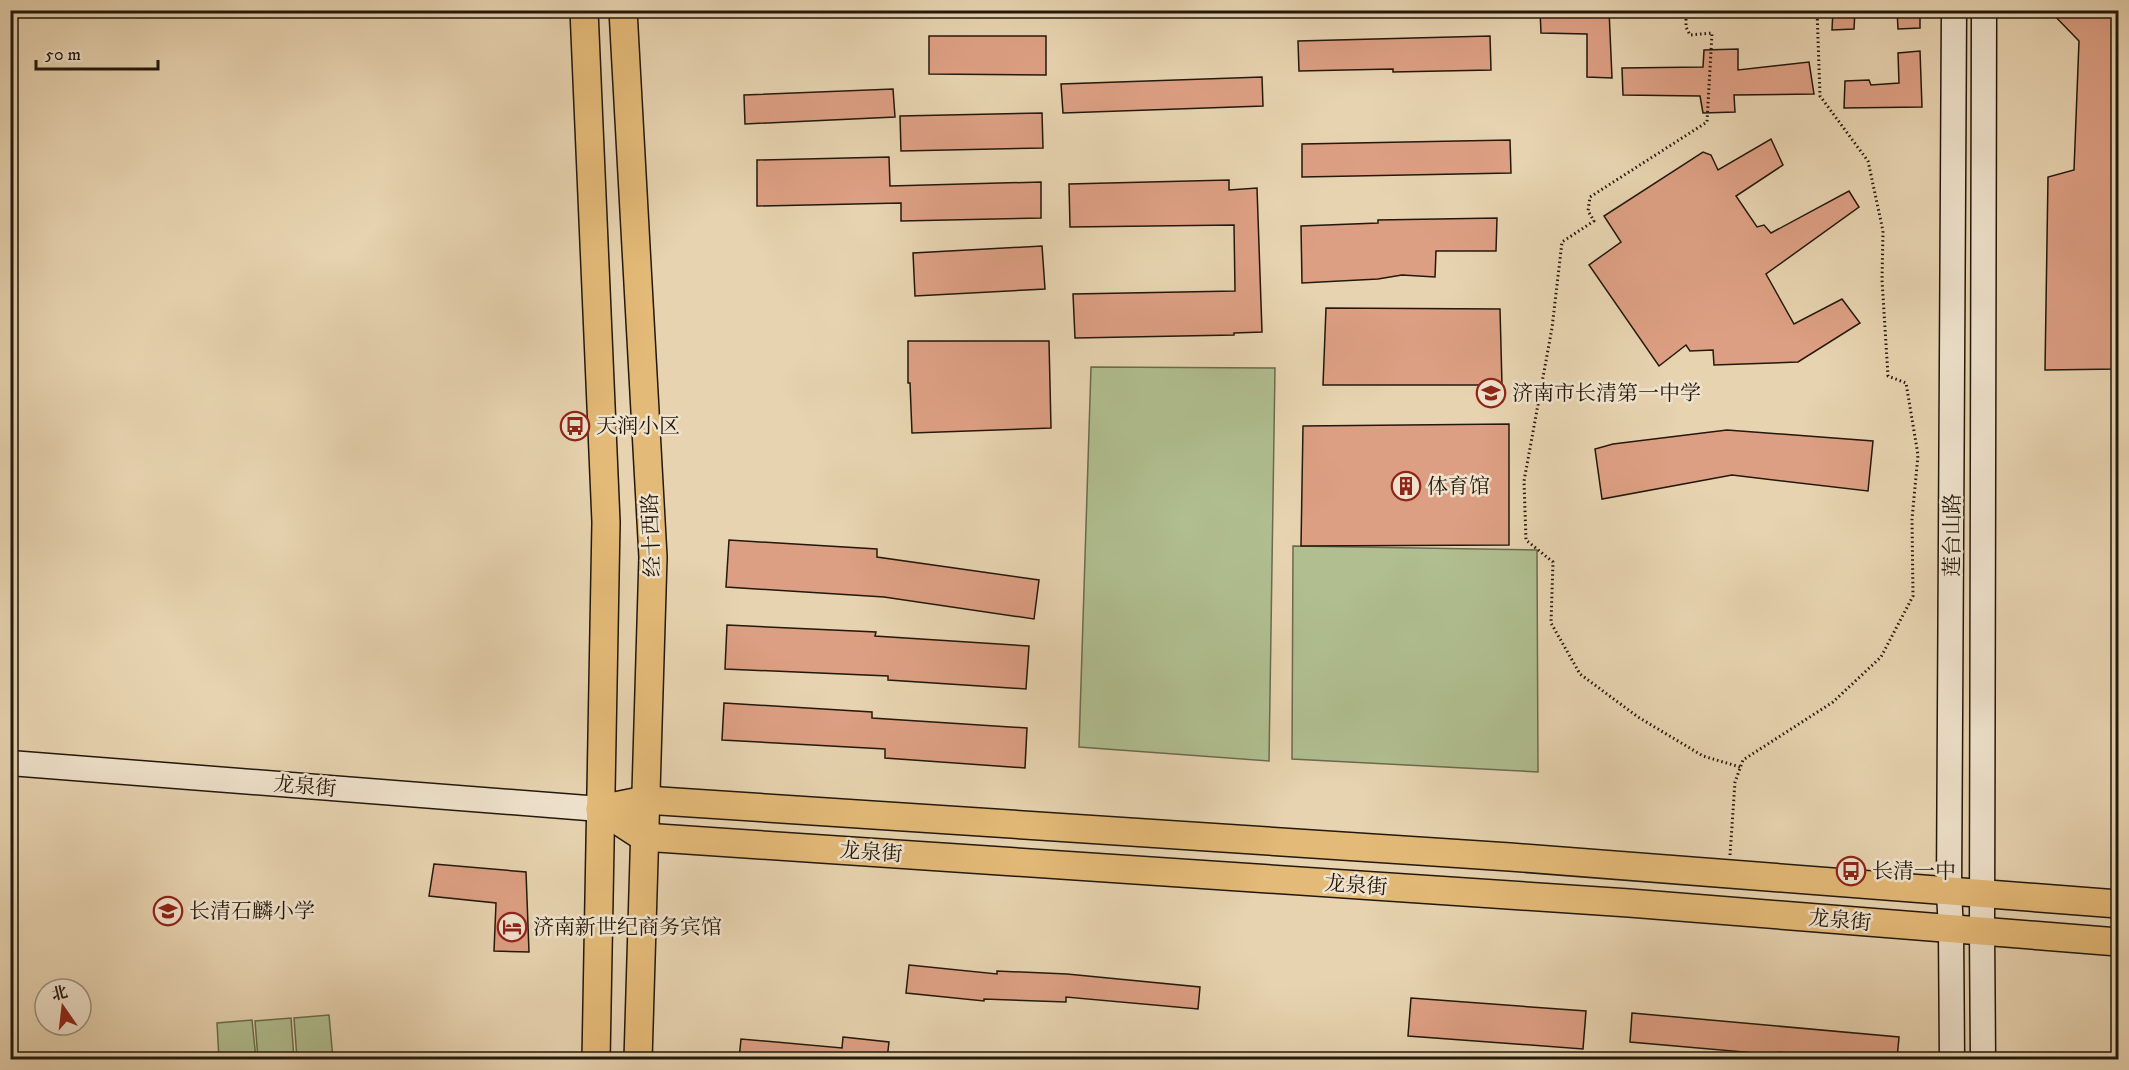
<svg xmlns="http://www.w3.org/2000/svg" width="2129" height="1070" viewBox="0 0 2129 1070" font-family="'IM FELL DW Pica','Noto Serif SC',serif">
	<rect width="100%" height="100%" fill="#e7d3b0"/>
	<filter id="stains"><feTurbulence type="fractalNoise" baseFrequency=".00333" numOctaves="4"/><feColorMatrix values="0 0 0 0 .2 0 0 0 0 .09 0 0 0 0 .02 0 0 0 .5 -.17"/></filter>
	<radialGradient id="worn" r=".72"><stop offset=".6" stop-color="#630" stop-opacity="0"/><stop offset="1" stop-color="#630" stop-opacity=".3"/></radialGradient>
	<!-- green -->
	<g fill="#b0be90" stroke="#6a6b4e" stroke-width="1.5">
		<polygon points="1091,367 1275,368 1269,761 1079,747"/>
		<polygon points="1293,546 1537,550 1538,772 1292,759"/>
		<polygon points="329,1015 333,1059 297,1059 294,1018"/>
		<polygon points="291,1018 294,1059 258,1059 255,1021"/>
		<polygon points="252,1020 256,1059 219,1059 217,1023"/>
	</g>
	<!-- building -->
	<g fill="#dd9f83" stroke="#23180b" stroke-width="1.5">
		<polygon points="1540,10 1609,10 1612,78 1587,77 1587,34 1541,33"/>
		<polygon points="1833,10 1855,10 1854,29 1832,30"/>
		<polygon points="1897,10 1920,10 1920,28 1898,29"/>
		<polygon points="2049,10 2118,10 2118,369 2045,370 2048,177 2074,170 2079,41"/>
		<polygon points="929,36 1046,36 1046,75 929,74"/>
		<polygon points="1490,36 1491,70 1393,72 1393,69 1299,71 1298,41"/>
		<polygon points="1738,49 1738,70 1809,62 1814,94 1734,95 1735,112 1703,113 1700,96 1623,95 1622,68 1703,67 1704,50"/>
		<polygon points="1920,51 1922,107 1844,108 1845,81 1869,80 1871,85 1899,83 1898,53"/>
		<polygon points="1262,77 1263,106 1063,113 1061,84"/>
		<polygon points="893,89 895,117 745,124 744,95"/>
		<polygon points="1042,113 1043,148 901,151 900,116"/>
		<polygon points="1771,139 1783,165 1736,196 1757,227 1764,225 1771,233 1849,191 1859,207 1766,274 1794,324 1842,299 1860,323 1798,362 1714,365 1713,350 1690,351 1686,345 1659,366 1589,265 1621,242 1604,216 1703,152 1711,155 1718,170"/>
		<polygon points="1510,140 1511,173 1302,177 1302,144"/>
		<polygon points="889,157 890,186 1041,182 1041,218 901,221 901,203 757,206 757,160"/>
		<polygon points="1229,180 1229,190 1257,188 1262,332 1234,333 1234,335 1075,338 1073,294 1235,291 1234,225 1070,227 1069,184"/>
		<polygon points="1497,218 1496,251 1436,251 1435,277 1402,275 1378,279 1302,283 1301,226 1378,223 1378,220"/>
		<polygon points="1042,246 1045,289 915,296 913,253"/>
		<polygon points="1326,308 1500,309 1502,385 1323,385"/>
		<polygon points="908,341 1049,341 1051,428 912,433 910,383 908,383"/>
		<polygon points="1509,424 1509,545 1301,546 1303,426"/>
		<polygon points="1727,430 1873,441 1868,491 1732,475 1602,499 1595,449 1613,444"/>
		<polygon points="729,540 877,549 877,557 1039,580 1034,619 884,597 726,587"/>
		<polygon points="727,625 876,632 875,636 1029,646 1026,689 888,680 888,676 725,669"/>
		<polygon points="724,703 872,712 872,718 1027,728 1025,768 885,758 885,749 722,740"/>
		<polygon points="434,864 526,872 529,952 494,951 496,903 429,896"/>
		<polygon points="909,965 997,974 997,971 1067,974 1200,987 1198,1009 1066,997 1066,1002 984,999 984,1001 906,993"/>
		<polygon points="1411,998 1586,1011 1583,1049 1408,1036"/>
		<polygon points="1632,1013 1899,1037 1897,1059 1856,1059 1778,1052 1778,1055 1630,1042"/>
		<polygon points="843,1037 889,1042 887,1059 739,1059 741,1039 842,1048"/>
	</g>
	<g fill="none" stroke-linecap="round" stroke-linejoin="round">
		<!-- secondary casing -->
		<g stroke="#23180b" stroke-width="27">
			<g id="secondary">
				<polyline points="10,763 600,809"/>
				<polyline points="1952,1060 1951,930 1949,892 1954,10"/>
				<polyline points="1983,1060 1982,932 1984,10"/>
			</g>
		</g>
		<!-- primary casing -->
		<g stroke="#23180b" stroke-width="30">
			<g id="primary">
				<polyline points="584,10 606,522 596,1060"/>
				<polyline points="623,10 653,557 638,1060"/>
				<polyline points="600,809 643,837 1629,903 2118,942"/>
				<polyline points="600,809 645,800 1510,857 2118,904"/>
			</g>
		</g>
		<!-- path -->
		<g stroke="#23180b" stroke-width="3" stroke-dasharray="1.5 3" stroke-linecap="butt">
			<polyline points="1686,10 1686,27 1690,35 1712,33 1707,122 1590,197 1588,211 1594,221 1562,242 1552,328 1524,481 1526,540 1553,562 1551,623 1580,674 1638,717 1703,756 1740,767"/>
			<polyline points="1730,855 1735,782 1743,760 1833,702 1881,657 1913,596 1912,519 1918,455 1906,383 1888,376 1882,280 1883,231 1868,161 1820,96 1817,10"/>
		</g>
		<!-- secondary -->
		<use href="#secondary" stroke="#efe2cc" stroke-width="24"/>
		<!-- primary -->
		<use href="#primary" stroke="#e4ba78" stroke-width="27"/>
	</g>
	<!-- icons -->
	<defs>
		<g id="school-ring" transform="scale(1.5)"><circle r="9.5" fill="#efe2cc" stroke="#8f2418" stroke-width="1.5"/><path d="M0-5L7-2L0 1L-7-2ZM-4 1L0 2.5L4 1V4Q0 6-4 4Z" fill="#8f2418"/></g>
		<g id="bus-ring" transform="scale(1.5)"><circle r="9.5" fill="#efe2cc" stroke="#8f2418" stroke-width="1.5"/><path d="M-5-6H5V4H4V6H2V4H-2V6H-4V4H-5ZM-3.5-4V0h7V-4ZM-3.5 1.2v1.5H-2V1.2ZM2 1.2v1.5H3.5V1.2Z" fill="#8f2418"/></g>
		<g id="building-ring" transform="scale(1.5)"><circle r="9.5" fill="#efe2cc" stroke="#8f2418" stroke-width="1.5"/><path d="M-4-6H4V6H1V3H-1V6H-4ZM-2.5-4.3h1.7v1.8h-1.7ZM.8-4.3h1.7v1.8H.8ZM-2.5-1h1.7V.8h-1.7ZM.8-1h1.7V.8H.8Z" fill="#8f2418"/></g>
		<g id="hotel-ring" transform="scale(1.5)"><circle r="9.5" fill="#efe2cc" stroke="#8f2418" stroke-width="1.5"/><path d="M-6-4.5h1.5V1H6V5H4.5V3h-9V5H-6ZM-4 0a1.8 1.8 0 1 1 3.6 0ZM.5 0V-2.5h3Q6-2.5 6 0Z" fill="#8f2418"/></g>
	</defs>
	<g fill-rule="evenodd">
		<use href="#school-ring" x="1491" y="393"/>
		<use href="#bus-ring" x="575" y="426"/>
		<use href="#building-ring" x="1406" y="486"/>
		<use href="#bus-ring" x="1851" y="871"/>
		<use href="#school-ring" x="168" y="911"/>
		<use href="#hotel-ring" x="512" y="927"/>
	</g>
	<g text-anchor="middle" stroke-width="5" stroke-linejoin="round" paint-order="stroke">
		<!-- poi labels -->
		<g font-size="21" fill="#23180b" stroke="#efe2cc" text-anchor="start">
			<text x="1512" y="400">济南市长清第一中学</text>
			<text x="596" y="433">天润小区</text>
			<text x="1427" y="493">体育馆</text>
			<text x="1872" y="878">长清一中</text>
			<text x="189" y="918">长清石麟小学</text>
			<text x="533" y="934">济南新世纪商务宾馆</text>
		</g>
		<!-- street labels -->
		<g font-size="21" fill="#23180b" stroke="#efe2cc">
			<text transform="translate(651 535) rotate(-92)" y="7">经十西路</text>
			<text transform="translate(1952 535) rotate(-90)" y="7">莲台山路</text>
			<text transform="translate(305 786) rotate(5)" y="7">龙泉街</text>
			<text transform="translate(871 852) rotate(4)" y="7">龙泉街</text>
			<text transform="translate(1356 885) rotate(4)" y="7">龙泉街</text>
			<text transform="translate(1840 920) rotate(5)" y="7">龙泉街</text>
		</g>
	</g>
	<!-- margin -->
	<rect width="2129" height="1070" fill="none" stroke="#e7d3b0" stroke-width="36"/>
	<rect x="12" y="12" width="2105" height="1046" fill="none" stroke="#23180b" stroke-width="3"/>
	<rect x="18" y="18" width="2093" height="1034" fill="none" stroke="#23180b" stroke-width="1.5"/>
	<!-- north arrow -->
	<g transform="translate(63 1007) rotate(346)"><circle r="28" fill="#efe2cc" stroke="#9d917f" stroke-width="1.5"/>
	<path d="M0-4.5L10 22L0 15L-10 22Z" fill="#8f2418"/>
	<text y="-9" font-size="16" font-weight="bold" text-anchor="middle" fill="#23180b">北</text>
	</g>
	<!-- scale -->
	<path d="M36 60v9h122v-9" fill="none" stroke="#23180b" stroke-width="3"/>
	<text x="45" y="60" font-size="18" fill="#23180b" stroke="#efe2cc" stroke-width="4.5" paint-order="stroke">50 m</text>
	<rect width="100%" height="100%" filter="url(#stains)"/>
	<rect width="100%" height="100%" fill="url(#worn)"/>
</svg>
